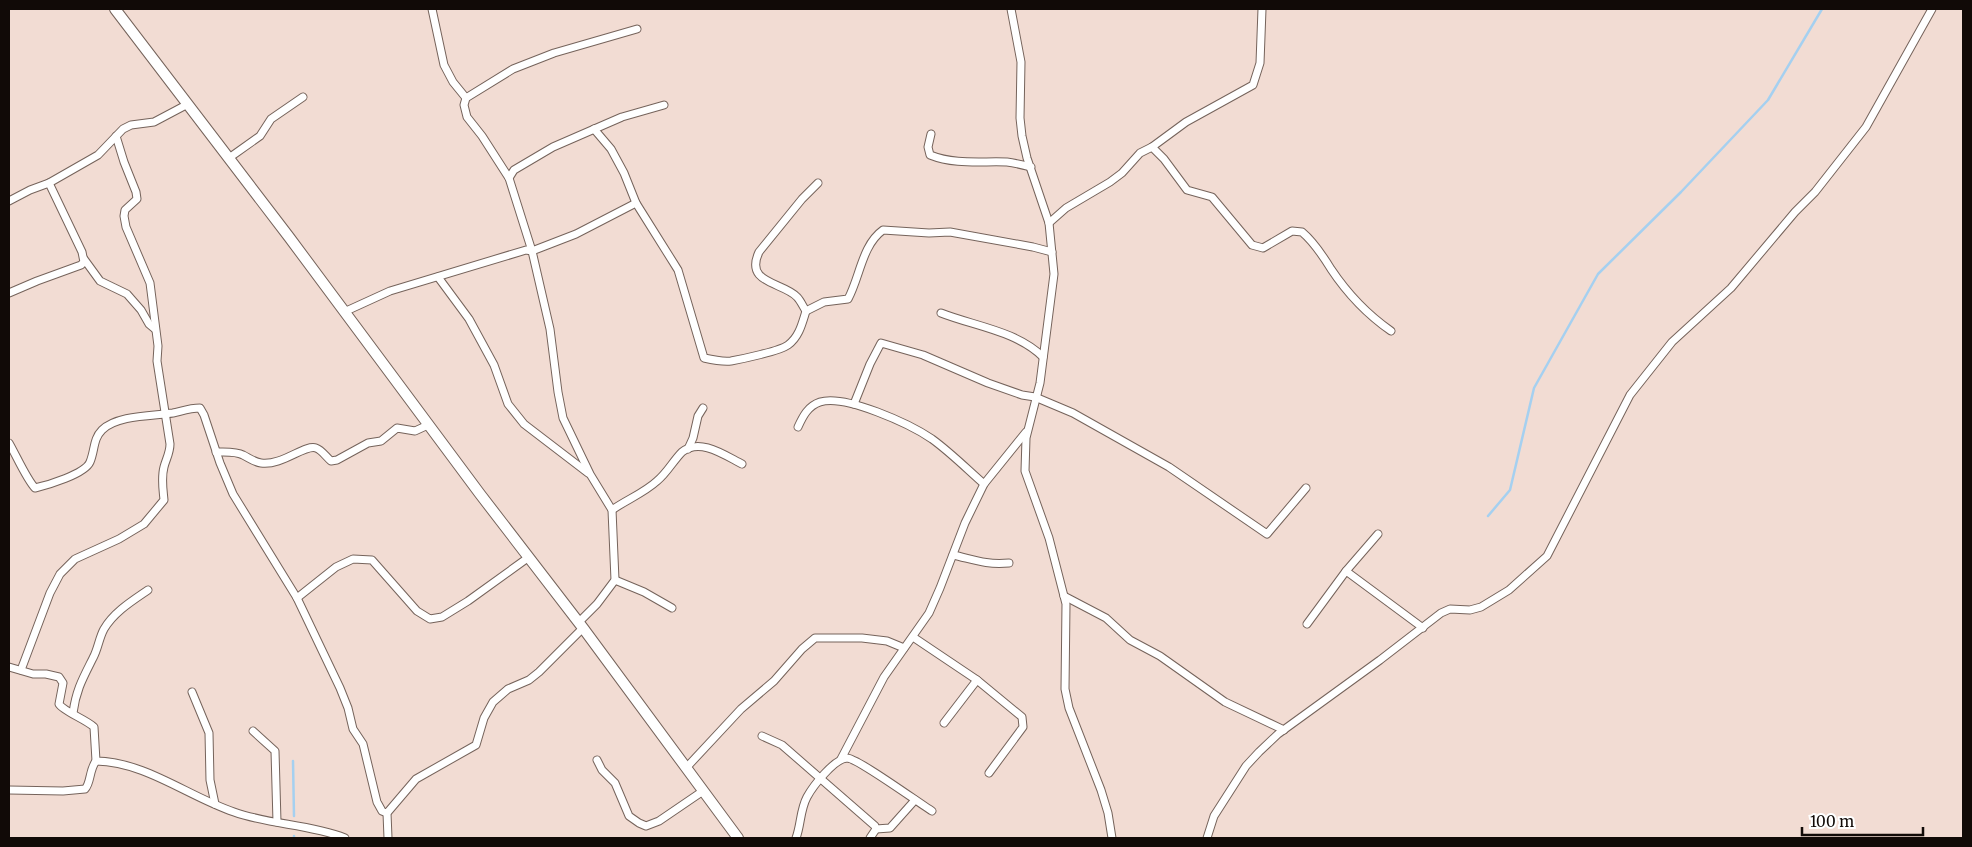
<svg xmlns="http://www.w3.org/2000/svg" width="1972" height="847" viewBox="0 0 1972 847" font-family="Merriweather,serif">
	<rect width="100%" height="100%" fill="#f2dcd3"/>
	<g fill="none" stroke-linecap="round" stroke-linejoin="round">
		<!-- stream -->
		<g stroke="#a5d0f0" stroke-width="2.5">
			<polyline points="1488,516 1510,490 1534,388 1598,274 1681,192 1768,100 1822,9"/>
			<polyline points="293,761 294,816"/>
			<polyline points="294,836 294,838"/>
		</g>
		<!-- street casing -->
		<g stroke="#75635b" stroke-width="9">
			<g id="street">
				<polyline points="432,9 444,65 453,82 466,98"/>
				<polyline points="1011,9 1021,62 1020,118 1022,136 1027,158 1049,223 1054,274 1040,383 1026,438 1025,471 1049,538 1066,604 1065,689 1069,708 1101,790 1108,813 1112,838"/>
				<polyline points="594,129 611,149 624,173 636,203"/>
				<path d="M931,134L928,147L930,155C955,165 981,161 1007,162C1015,163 1023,165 1031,167"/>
				<polyline points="1152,147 1186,122 1253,85 1260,63 1262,9"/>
				<polyline points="229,158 260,136 271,119 303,97"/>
				<polyline points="509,178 514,170 553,147 622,117 664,105"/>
				<polyline points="9,201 30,190 49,183"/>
				<path d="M1049,223L1066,208L1110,182L1122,173L1140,153L1152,147L1164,159L1187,190L1212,197L1252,245L1263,248L1292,231L1302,232C1314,242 1323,256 1331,269C1347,293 1368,315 1391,331"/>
				<polyline points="84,259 100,281 127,294 141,310 149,324 155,329"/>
				<polyline points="438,277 469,319 494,365 508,404 524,424 588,473"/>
				<polyline points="9,293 37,281 81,265 84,262 82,252 49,183 98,155 123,129 131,125 154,122 188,104"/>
				<path d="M806,311L824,302L848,299C860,277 862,245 883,230L929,233L950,232L1033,247L1052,252"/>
				<polyline points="344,312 390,291 526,250 532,251 509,178 482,136 467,117 464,105 466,98 513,69 554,53 637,29"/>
				<path d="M941,313C974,326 1017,331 1043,357"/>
				<polyline points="854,404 870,364 881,343 923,355 988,383 1022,395 1035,397 1073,413 1169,467 1267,534 1306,488"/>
				<path d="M798,427C803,416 808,406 820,402C845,394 910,424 932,439C950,452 967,469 984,484"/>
				<path d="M9,443C16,455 27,480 35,488C48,485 85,474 90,462C95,450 93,439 102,430C117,415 153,416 173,413C182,411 190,408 200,408L204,415L220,463L233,494L297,598L340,688L348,708L353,729L363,744L377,802L382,811L387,813"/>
				<polyline points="688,449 693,438 698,416 703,408"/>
				<path d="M216,452C224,452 236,451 243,455C249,458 254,462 261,463C282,466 305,444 316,448C322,450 326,457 331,461L337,460L368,443L381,441L397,428L415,431L428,425"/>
				<path d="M612,510C626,500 644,493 657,481C667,473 673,461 682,452C700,437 726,456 742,464"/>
				<path d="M953,555C975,560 986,565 1009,563"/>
				<polyline points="1346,571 1378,534"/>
				<polyline points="615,580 644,592 672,608"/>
				<polyline points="1064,596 1106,618 1130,640 1160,656 1225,702 1284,730"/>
				<polyline points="297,598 336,567 353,559 372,560 417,611 430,619 442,617 468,601 529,557"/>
				<path d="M579,622L597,604L615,580L612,510L590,474L563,418L558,392L550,329L532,251L576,234L636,203L678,270L704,358C713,360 722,362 731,361C742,359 780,351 788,345C799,337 802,324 806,311C803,307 801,301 797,297C783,282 744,284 759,252L802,199L818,183"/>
				<polyline points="1307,624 1346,571 1423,628"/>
				<polyline points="913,637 977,680 1022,717 1023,727 989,773"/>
				<path d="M9,667L33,674H46L59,677L63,683L59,704C63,711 85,719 94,727L96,761C146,762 187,796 234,812C270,825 309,824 345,838"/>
				<path d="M21,670L50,593L60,574L75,559L119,539L144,524L164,500C163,489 161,478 164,467C166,459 170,453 170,444L157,361L158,346L150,283L126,227L124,216L125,210L137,199L136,192L124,162L116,136"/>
				<polyline points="192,692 209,733 210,780 215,804"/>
				<path d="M73,713C76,690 83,678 93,658C98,649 99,638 104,629C114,612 132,601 148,590"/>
				<polyline points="944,723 977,680"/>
				<polyline points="253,731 275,751 277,822"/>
				<polyline points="762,736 782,745 875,826 876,829 870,838"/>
				<polyline points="841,759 884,677 929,613 940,588 965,523 984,484 1026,432"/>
				<polyline points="597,760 602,770 615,783 629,816 639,823 646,826 659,821 703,791"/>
				<polyline points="686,768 741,709 774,681 802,649 815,638 862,638 887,641 904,648"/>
				<path d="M9,790L63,791L85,789C91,783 89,770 96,761"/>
				<polyline points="876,829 890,828 915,800"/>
				<polyline points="388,838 387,813 416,779 476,745 484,718 493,702 508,689 529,680 539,672 583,628"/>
				<path d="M796,838C801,825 800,810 807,797C813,786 834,759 847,758C857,758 919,803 932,811"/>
				<polyline points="1207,838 1214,816 1246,766 1259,752 1278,734 1380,660 1441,613 1450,609 1470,610 1481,607 1509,590 1547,556 1630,395 1672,342 1731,288 1795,212 1815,192 1866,127 1932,9"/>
			</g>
		</g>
		<!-- secondary casing -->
		<g stroke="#75635b" stroke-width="12">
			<polyline id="secondary" points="115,9 289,237 480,494 583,628 738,838"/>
		</g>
		<!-- street -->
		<use href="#street" stroke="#fff" stroke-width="7"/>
		<!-- secondary -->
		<use href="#secondary" stroke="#fff" stroke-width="10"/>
	</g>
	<!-- border -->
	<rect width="1972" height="847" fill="none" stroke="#110a07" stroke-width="20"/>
	<!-- scale -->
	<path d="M1802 827v8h121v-8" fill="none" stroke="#110a07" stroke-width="2.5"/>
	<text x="1810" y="827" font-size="15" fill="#110a07" stroke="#ffffff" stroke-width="4" paint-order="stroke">100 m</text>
</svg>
